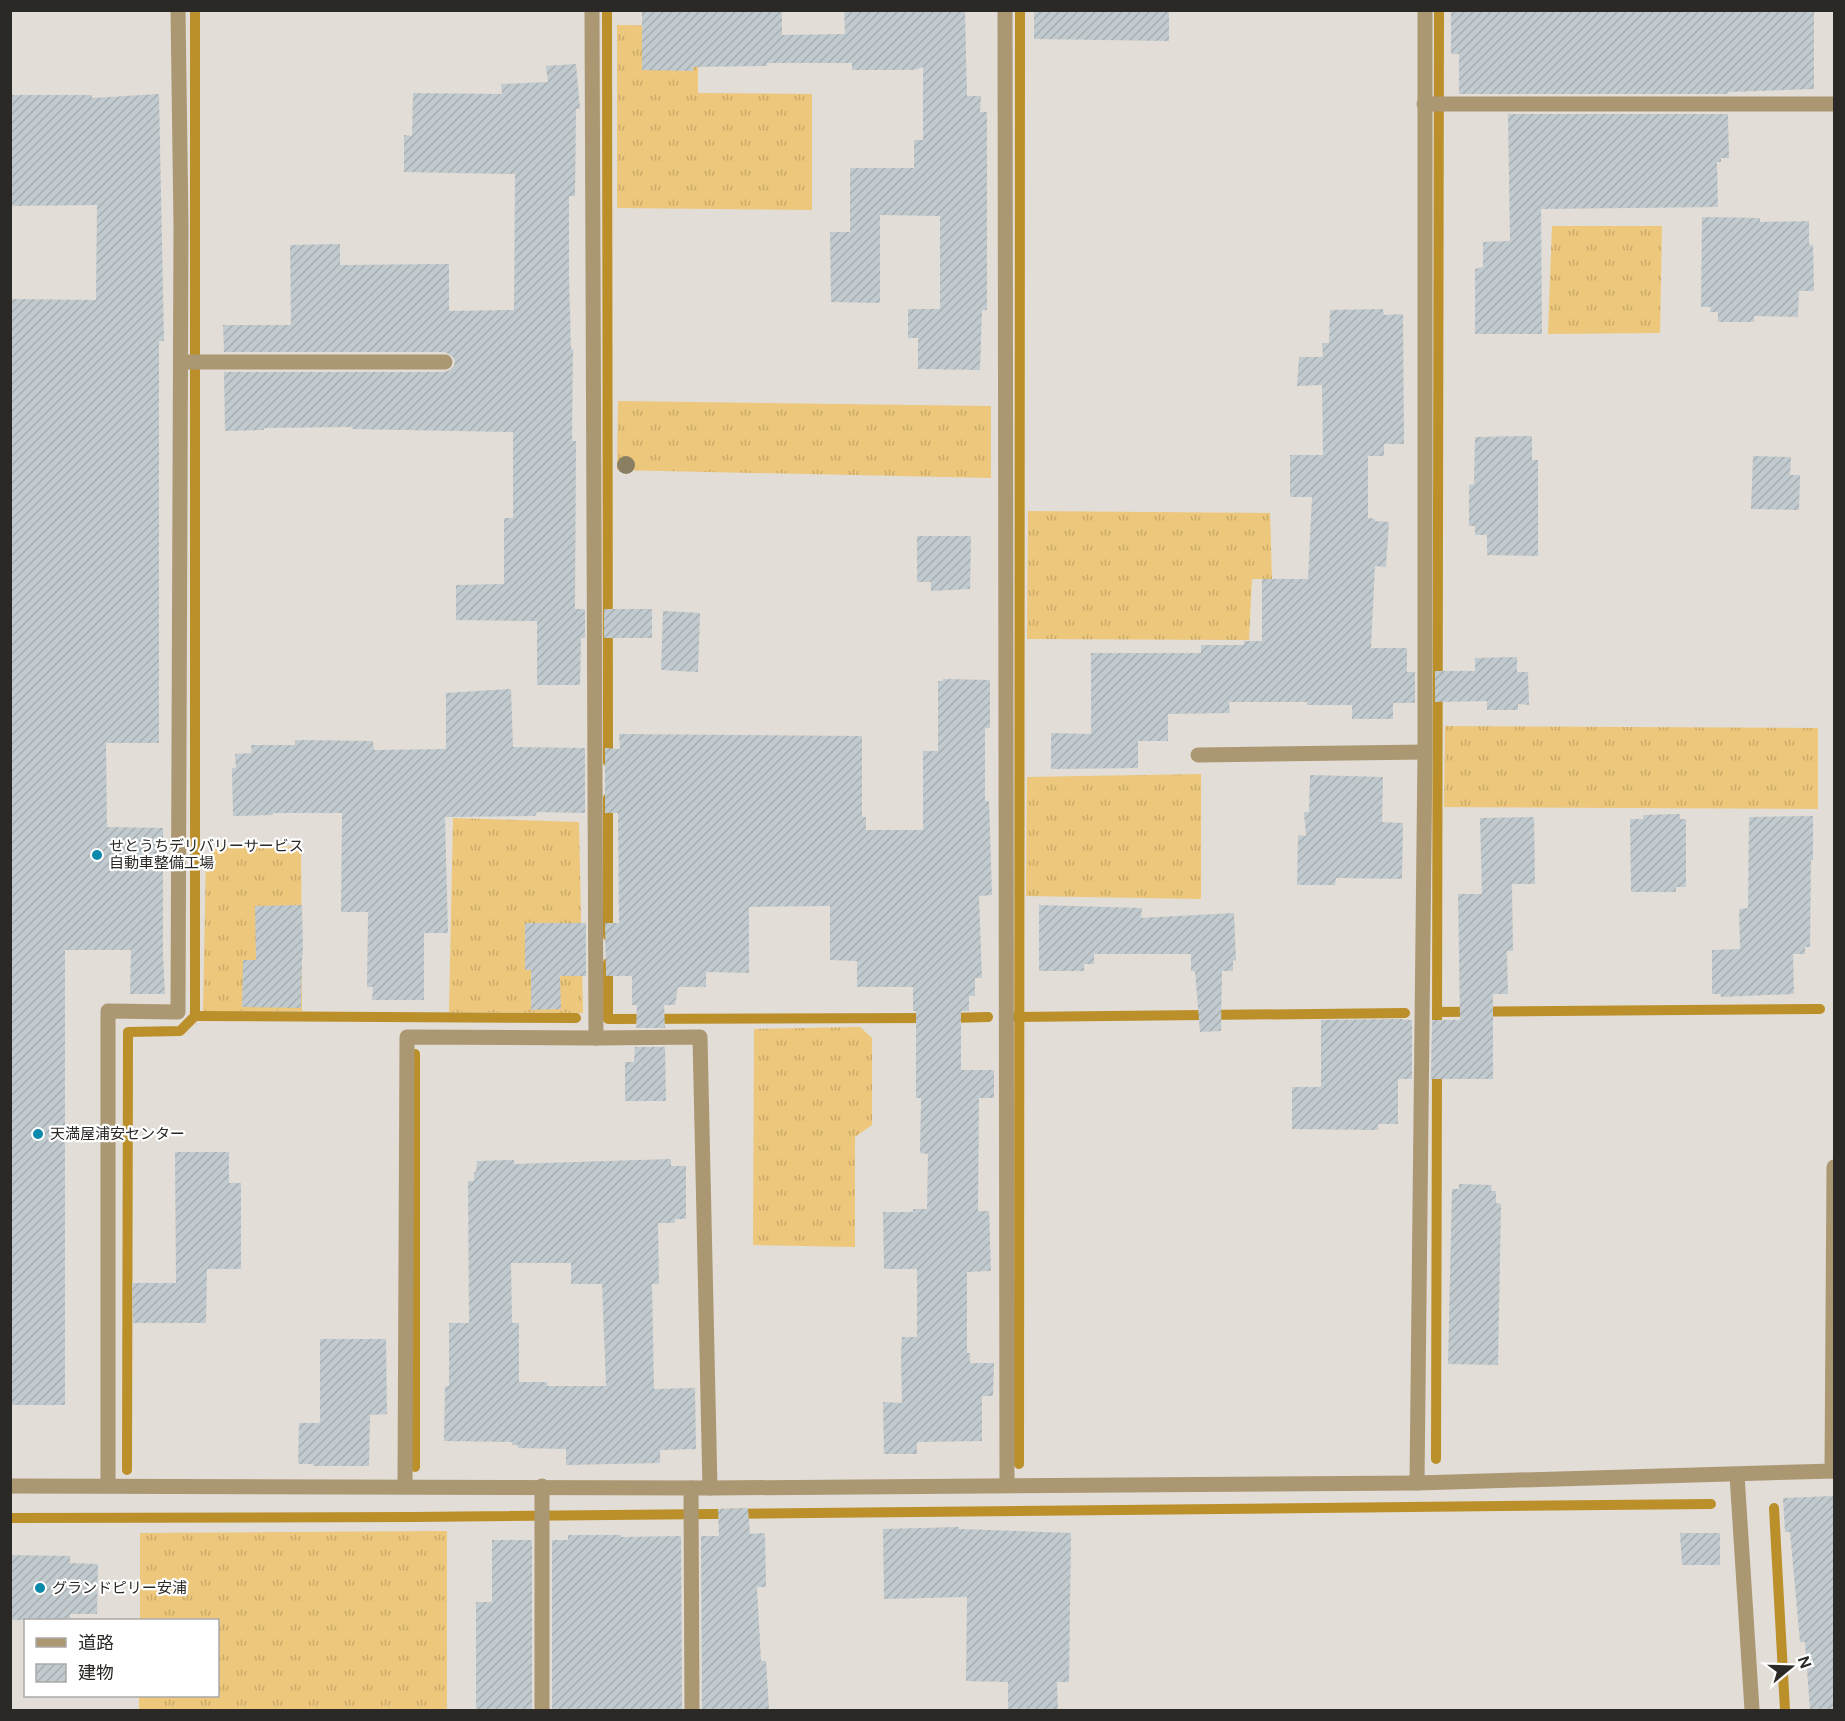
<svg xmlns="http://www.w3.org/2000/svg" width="1845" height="1721" viewBox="0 0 1845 1721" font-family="'DM Sans','Noto Sans JP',sans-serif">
	<defs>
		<pattern id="grass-tufts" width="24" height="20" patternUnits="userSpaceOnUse" patternTransform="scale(1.5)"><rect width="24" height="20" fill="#edc77b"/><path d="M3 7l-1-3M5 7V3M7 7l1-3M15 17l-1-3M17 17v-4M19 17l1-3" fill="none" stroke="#cbab6a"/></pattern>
		<pattern id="building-hatch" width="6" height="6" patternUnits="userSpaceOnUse" patternTransform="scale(1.5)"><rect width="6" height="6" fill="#c1cace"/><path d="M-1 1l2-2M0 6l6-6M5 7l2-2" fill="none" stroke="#a6aeb1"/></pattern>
	</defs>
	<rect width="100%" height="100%" fill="#e2ddd6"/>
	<!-- grass -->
	<g fill="url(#grass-tufts)">
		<polygon points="617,25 698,26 698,93 812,94 812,210 617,208"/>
		<polygon points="1552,226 1662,226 1660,333 1548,334"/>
		<polygon points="618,401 991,406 991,478 617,470"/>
		<polygon points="1028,511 1270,513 1272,579 1252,579 1249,640 1027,639"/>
		<polygon points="1445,726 1818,728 1818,809 1444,807"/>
		<polygon points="1201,774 1201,899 1026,896 1027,777"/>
		<polygon points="453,818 579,822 583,1013 449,1012"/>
		<polygon points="220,845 301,847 302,1011 203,1011 206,857"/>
		<polygon points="860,1027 872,1038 872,1125 855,1137 855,1247 753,1245 754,1029"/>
		<polygon points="447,1531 447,1710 139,1710 139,1696 218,1696 218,1620 140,1620 140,1533"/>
	</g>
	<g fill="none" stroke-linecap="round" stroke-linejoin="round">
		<!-- stream -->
		<g stroke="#bb8f2a" stroke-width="10">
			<polyline points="607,10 608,762"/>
			<polyline points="608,798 608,936"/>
			<polyline points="608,963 608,1019 930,1018"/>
			<polyline points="1437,1012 1820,1009"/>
			<polyline points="195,1016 576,1018"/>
			<polyline points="1016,1017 1405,1013"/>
			<polyline points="949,1018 988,1017"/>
			<polyline points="1437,1033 1439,10"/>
			<polyline points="415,1054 415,1467"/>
			<polyline points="1436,1459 1437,1067"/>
			<polyline points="1019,1464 1020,10"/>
			<polyline points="127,1470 128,1032 180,1031 195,1016 195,10"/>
			<polyline points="1774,1508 1785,1710"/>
			<polyline points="10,1518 414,1517 1711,1504"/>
		</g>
	</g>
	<!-- building -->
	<g fill="url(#building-hatch)" fill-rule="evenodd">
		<polygon points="642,10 782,10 782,35 845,34 844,10 965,10 967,96 981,96 980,112 987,112 987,310 982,310 980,370 918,369 918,338 908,338 908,309 940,309 940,216 880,215 880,303 831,302 830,232 850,232 850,168 914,168 914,140 923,140 923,67 914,70 852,70 852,63 767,63 767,66 693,67 693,71 642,70"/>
		<polygon points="1034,10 1169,10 1169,41 1034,39"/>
		<polygon points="1451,10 1814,10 1814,89 1728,92 1728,94 1459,94 1459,54 1451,54"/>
		<polygon points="576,64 580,109 576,109 575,196 569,196 569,278 571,349 573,349 572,441 576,441 575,609 585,609 585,638 581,638 580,685 537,685 537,621 456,620 456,585 504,584 504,518 513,518 513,432 352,429 352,427 264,428 264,430 225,431 224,372 445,372 450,370 454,366 455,361 453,357 445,352 224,352 223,325 291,325 290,245 340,244 340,265 449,264 449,311 514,310 515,174 404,172 404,135 412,136 413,93 502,94 501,84 548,82 546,66"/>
		<polygon points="159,94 164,341 159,341 159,743 106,743 107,827 163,828 163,955 165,994 130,994 131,950 65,950 65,1405 10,1405 10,299 96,300 97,205 10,206 10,95 92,95 92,98"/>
		<polygon points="1508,114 1728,114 1729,158 1721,158 1721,162 1717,162 1718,207 1541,209 1542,334 1475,334 1475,269 1483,267 1483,242 1510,241"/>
		<polygon points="1702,217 1760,218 1760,222 1809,221 1809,245 1813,245 1814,291 1799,291 1798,317 1754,316 1754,322 1718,322 1718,312 1710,312 1711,307 1701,307"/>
		<polygon points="1383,309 1384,315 1403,314 1404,444 1384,444 1384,456 1368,456 1368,518 1375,519 1375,521 1389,522 1386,567 1375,566 1371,648 1407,648 1407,672 1415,672 1415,703 1393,703 1393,719 1352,719 1352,705 1307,705 1307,702 1229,702 1230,713 1168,714 1168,741 1138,741 1138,768 1051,769 1051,733 1091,734 1091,653 1201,653 1201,645 1244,645 1244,641 1262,641 1262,579 1308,579 1312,497 1290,497 1290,455 1323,455 1322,385 1297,386 1299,357 1323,357 1322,343 1329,343 1330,310"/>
		<polygon points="1532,436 1532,460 1538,460 1538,556 1487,555 1487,535 1475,535 1475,526 1469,526 1469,485 1474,484 1475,437"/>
		<polygon points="1753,456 1791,457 1790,475 1800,475 1799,510 1751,509"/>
		<polygon points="917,536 971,536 970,589 931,591 931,582 917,582"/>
		<rect x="604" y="609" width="48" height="29"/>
		<polygon points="663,611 700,613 698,672 661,670"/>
		<polygon points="1517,657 1517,672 1528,672 1529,705 1518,704 1518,710 1487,710 1487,701 1435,702 1435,671 1475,671 1475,658"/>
		<polygon points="943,679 990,680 990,728 985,728 985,801 989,801 992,895 979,896 982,978 975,978 975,996 969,996 969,1011 961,1011 961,1070 994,1070 994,1098 979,1098 978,1211 989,1211 991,1271 967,1272 967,1353 970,1353 970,1363 994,1363 993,1396 982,1396 982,1441 917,1442 917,1454 884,1454 883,1402 902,1403 901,1354 902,1337 917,1337 917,1269 884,1269 883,1212 913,1212 913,1209 927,1209 928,1154 920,1153 921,1098 916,1098 916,1011 913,1011 913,987 857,987 857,961 830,960 830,906 749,907 749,973 706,972 706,987 678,987 675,1005 664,1005 665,1028 636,1028 637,1005 632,1005 632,976 606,976 605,923 619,923 618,813 605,813 605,748 620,749 619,734 862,736 862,817 866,817 866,830 923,830 923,751 938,751 938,681 943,681"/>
		<polygon points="511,689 513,747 585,748 585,813 537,812 535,816 445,817 448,933 424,933 424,1000 372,1000 373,987 367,987 368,912 341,912 342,813 273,813 273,815 233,816 232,768 236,768 235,754 252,753 251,745 295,745 295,740 373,741 374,750 446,749 446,693"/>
		<polygon points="1310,775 1383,777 1382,822 1403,823 1402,879 1336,878 1335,885 1297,885 1298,835 1306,836 1304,812 1309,812"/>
		<polygon points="1680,814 1680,819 1686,819 1686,887 1676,887 1676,892 1631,892 1630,819 1643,819 1643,815"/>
		<polygon points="1813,816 1813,860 1811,860 1810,947 1805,947 1805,954 1793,954 1794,994 1721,997 1720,994 1712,994 1712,950 1740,949 1739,909 1748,908 1749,817"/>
		<polygon points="1534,817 1535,884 1512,884 1513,951 1507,951 1508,994 1493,994 1493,1079 1431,1079 1432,1020 1460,1020 1458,894 1482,894 1480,818"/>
		<polygon points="302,905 303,955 302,955 301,1008 242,1007 243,960 256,960 255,906"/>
		<polygon points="1039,905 1142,908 1141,918 1234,913 1236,960 1233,961 1233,971 1222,971 1221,1031 1200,1032 1195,971 1191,971 1191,954 1094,954 1094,964 1084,964 1084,971 1039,971"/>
		<polygon points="525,923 586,923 586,976 560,976 561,1009 531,1010 531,970 525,970"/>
		<polygon points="1403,1019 1403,1020 1412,1020 1412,1079 1398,1079 1398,1124 1378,1124 1378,1130 1292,1129 1292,1087 1321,1087 1321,1020"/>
		<polygon points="635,1047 665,1047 666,1101 625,1101 625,1062 634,1062"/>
		<polygon points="175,1152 229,1152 229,1183 241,1183 241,1269 207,1269 206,1323 133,1323 132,1283 176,1283"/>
		<path d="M671,1159V1166H686V1219H675V1223H658L659,1284H652L654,1389L695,1388L696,1449L660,1450V1463L566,1465V1449L518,1448V1445H512V1442L444,1441L445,1386H449V1323H469L468,1181H474V1172H476L477,1161L514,1160V1164ZM511,1263H571V1284H602L606,1386H547V1382H519V1323H512Z"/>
		<polygon points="1459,1184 1492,1185 1491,1191 1496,1191 1496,1203 1501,1204 1498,1365 1448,1364 1452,1189 1459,1189"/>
		<polygon points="320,1339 386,1339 387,1414 370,1415 369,1466 313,1466 313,1464 299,1464 298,1462 299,1423 320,1423"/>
		<polygon points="1834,1496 1834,1710 1810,1710 1805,1642 1800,1642 1790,1532 1785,1532 1783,1498"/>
		<polygon points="748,1508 750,1534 765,1533 766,1587 757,1587 761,1661 766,1661 769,1710 702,1710 701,1536 719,1536 718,1509"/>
		<polygon points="959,1527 959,1529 1071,1533 1069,1682 1057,1682 1058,1710 1008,1710 1008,1682 966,1681 967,1597 884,1599 883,1529"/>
		<polygon points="1680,1533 1720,1533 1720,1565 1682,1565"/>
		<polygon points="568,1535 621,1535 621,1537 681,1536 682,1710 552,1710 552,1540 568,1540"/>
		<polygon points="492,1540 532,1540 532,1710 476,1710 476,1602 492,1602"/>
		<polygon points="10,1555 70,1556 70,1563 98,1564 97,1614 70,1614 70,1620 10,1620"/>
	</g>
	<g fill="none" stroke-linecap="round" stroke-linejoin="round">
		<!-- lane -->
		<polyline stroke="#ab9873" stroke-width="15" points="181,362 445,362"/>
		<!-- street -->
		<g stroke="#ab9873" stroke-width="15">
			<polyline points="592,10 596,1038 700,1037 710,1488"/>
			<polyline points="1005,10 1007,1485"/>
			<polyline points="1424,104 1834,104"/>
			<polyline points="1198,755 1425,752"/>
			<polyline points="1832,1471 1834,1167"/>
			<polyline points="1737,1475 1752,1710"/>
			<polyline points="1417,1483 1425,752 1425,10"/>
			<polyline points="108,1485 108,1011 178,1012 181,226 178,10"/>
			<polyline points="10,1486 710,1488 1417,1483 1834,1471"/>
			<polyline points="405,1486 407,1037 596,1038"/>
			<polyline points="691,1488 692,1710"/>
			<polyline points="542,1710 542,1486"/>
		</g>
	</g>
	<!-- trees -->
	<circle fill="#8a7e63" cx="626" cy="465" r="9"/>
	<!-- markers -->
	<g fill="#0b89ab" stroke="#fff" stroke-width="2">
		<circle cx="97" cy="855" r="6"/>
		<circle cx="38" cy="1134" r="6"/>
		<circle cx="40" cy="1588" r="6"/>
	</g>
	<g text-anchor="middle" stroke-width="4.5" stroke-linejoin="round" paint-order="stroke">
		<!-- poi labels -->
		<g font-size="15" fill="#2b2926" stroke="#fff" text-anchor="start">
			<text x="109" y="851">せとうちデリバリーサービス<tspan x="109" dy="17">自動車整備工場</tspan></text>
			<text x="50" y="1139">天満屋浦安センター</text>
			<text x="52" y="1593">グランドピリー安浦</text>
		</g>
	</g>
	<!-- border -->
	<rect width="1845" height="1721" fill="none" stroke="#2b2926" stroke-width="24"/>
	<!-- legend -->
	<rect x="24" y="1619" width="195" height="78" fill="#ffffff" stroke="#aaa9a8" stroke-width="1.5"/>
	<rect x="36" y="1638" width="30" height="9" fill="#ab9873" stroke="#aaa9a8" stroke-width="1.5"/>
	<text x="78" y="1649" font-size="18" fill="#2b2926">道路</text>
	<rect x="36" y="1664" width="30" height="18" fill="url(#building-hatch)" stroke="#aaa9a8" stroke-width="1.5"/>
	<text x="78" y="1679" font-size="18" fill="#2b2926">建物</text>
	<!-- north arrow -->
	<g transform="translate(1791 1667) rotate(71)" stroke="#ffffff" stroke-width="4.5" paint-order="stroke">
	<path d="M0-4.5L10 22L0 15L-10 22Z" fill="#2b2926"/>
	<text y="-9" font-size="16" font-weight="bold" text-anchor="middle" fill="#2b2926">N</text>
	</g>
</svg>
